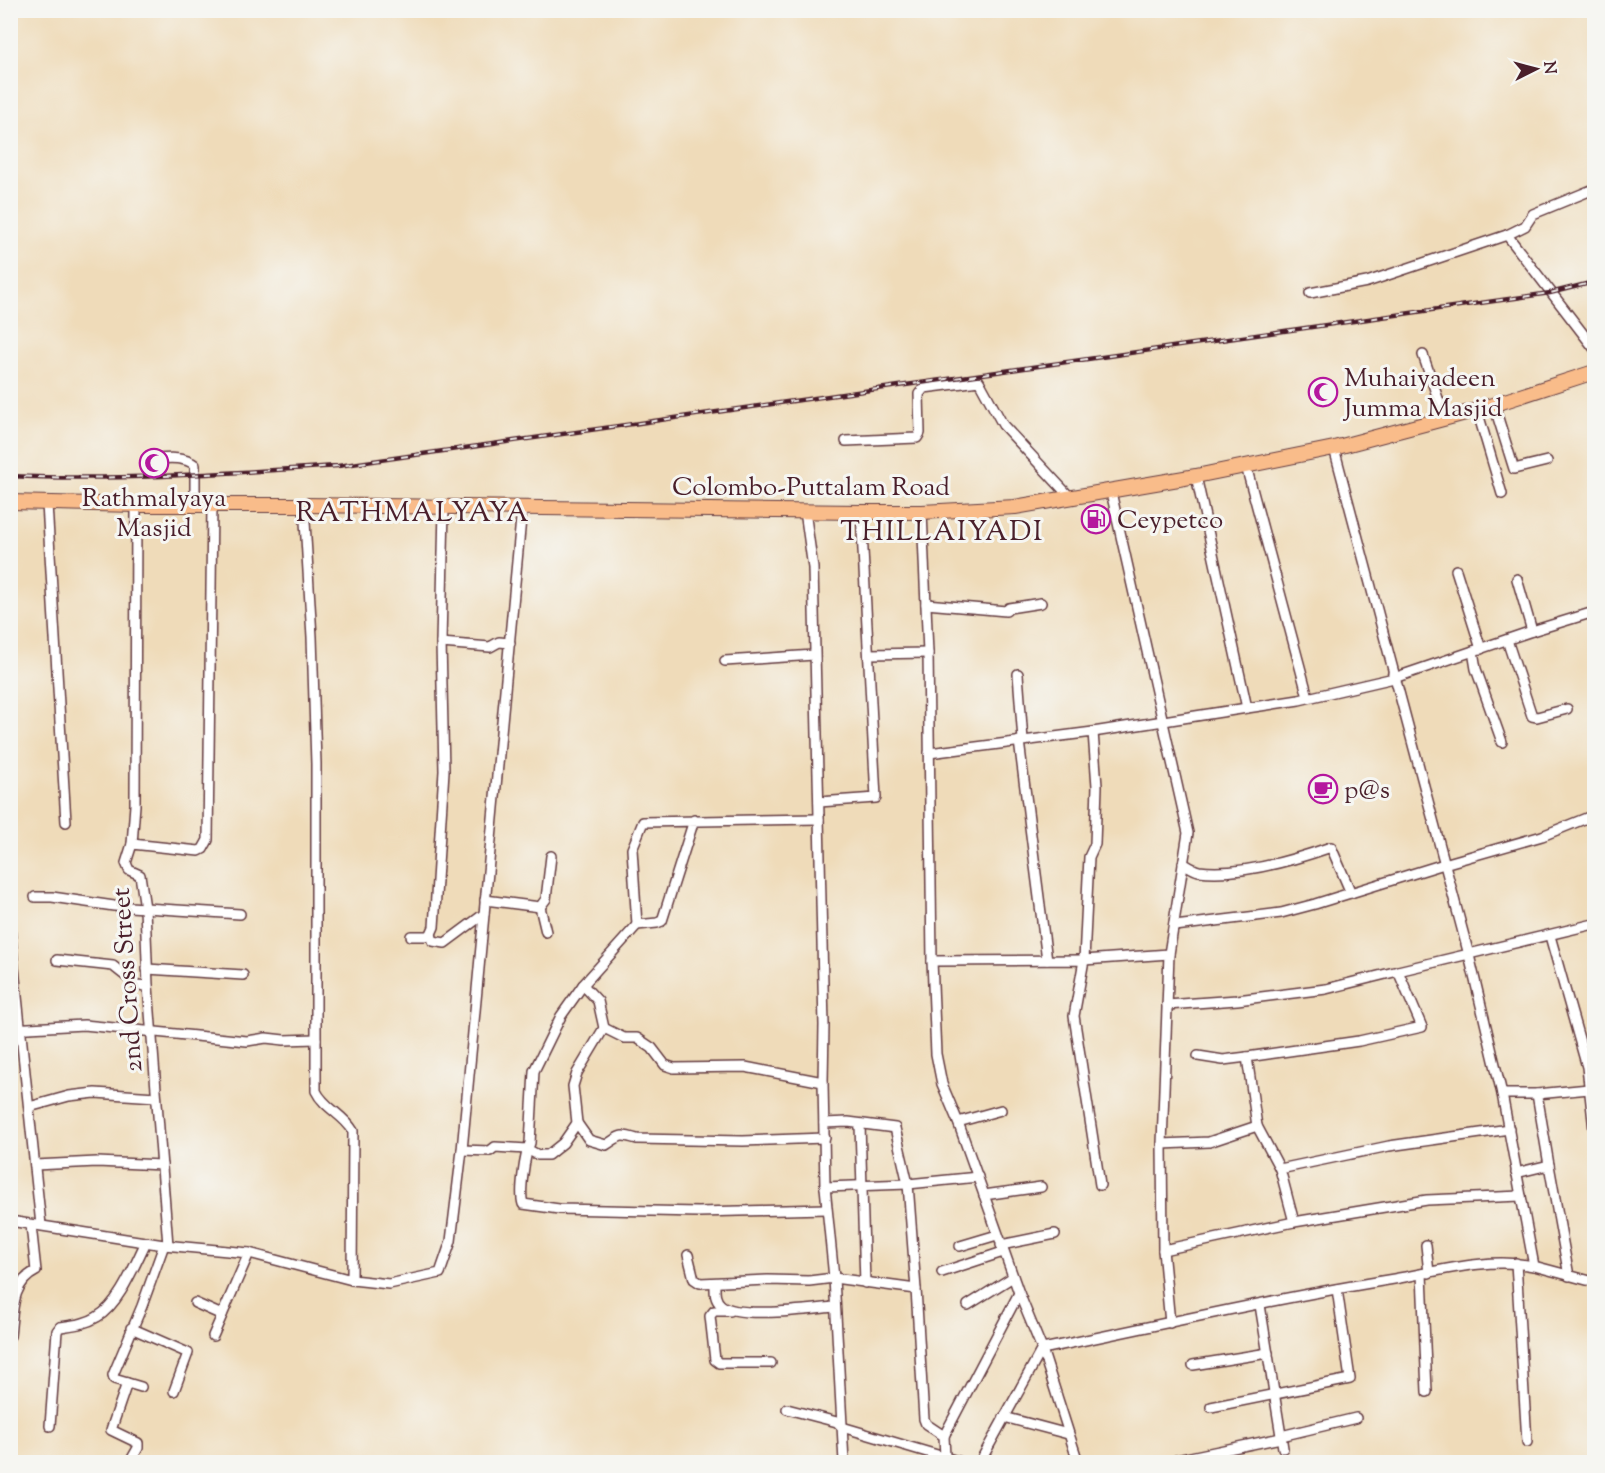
<svg xmlns="http://www.w3.org/2000/svg" width="1605" height="1473" viewBox="0 0 1605 1473" font-family="'Sorts Mill Goudy',serif">
	<rect width="100%" height="100%" fill="#f6f6f2"/>
	<filter id="ink" filterUnits="userSpaceOnUse"><feTurbulence type="fractalNoise" baseFrequency=".0167" numOctaves="2"/><feDisplacementMap in="SourceGraphic" scale="12" xChannelSelector="R" yChannelSelector="G"/><feConvolveMatrix kernelMatrix="1 2 1 2 8 2 1 2 1" color-interpolation-filters="sRGB"/></filter>
	<filter id="wash" filterUnits="userSpaceOnUse"><feTurbulence type="fractalNoise" baseFrequency=".008" numOctaves="4" result="noise"/><feDisplacementMap in="SourceGraphic" scale="24" xChannelSelector="R" yChannelSelector="G"/><feGaussianBlur stdDeviation="1.35" result="paint"/><feColorMatrix in="noise" values="0 0 0 0 0 0 0 0 0 0 0 0 0 0 0 0 0 1.4 0 .05"/><feComposite in="paint" operator="in"/></filter>
	<g filter="url(#wash)">
		<rect width="100%" height="100%" fill="#efdbb9"/>
	</g>
	<g filter="url(#ink)">
		<g fill="none" stroke-linecap="round" stroke-linejoin="round">
			<!-- minor casing -->
			<g stroke="#633b40" stroke-width="12">
				<g id="minor">
					<polyline points="1507,235 1594,348"/>
					<polyline points="1310,293 1367,282 1507,235 1525,226 1533,214 1594,189"/>
					<polyline points="1423,355 1445,419"/>
					<polyline points="1494,405 1514,469 1547,461"/>
					<polyline points="1477,410 1502,494"/>
					<polyline points="846,441 917,438 920,433 919,394 924,388 979,381 1003,425 1070,497"/>
					<polyline points="1334,448 1469,955 1502,1094 1534,1266 1594,1282"/>
					<path d="M158,459C170,458 185,457 195,465V505"/>
					<polyline points="1246,466 1308,697"/>
					<polyline points="1196,476 1247,708"/>
					<polyline points="1111,492 1188,833 1169,954 1162,1144 1163,1250 1170,1323"/>
					<polyline points="47,504 66,822"/>
					<polyline points="136,505 135,805 132,844 126,863 129,870 140,875 145,908 148,986 168,1245"/>
					<polyline points="805,511 813,568 824,1025 823,1082 825,1187 834,1278 844,1462"/>
					<path d="M922,512L928,653L932,961L936,1054L942,1084L958,1122L1019,1293L1042,1349C1159,1325 1276,1298 1394,1279C1440,1271 1487,1257 1534,1266"/>
					<polyline points="1456,570 1481,649"/>
					<polyline points="1517,579 1532,631"/>
					<polyline points="926,604 1006,611 1009,608 1041,603"/>
					<polyline points="1507,640 1532,716 1537,717 1567,709"/>
					<polyline points="441,643 490,647 499,642 510,643"/>
					<polyline points="1473,651 1476,669 1502,742"/>
					<polyline points="869,654 928,653"/>
					<polyline points="725,661 814,655"/>
					<polyline points="1393,673 1394,678 1532,631 1594,612"/>
					<polyline points="1018,674 1023,740"/>
					<polyline points="1093,732 1097,786 1095,844 1089,857 1084,960 1169,954"/>
					<polyline points="1019,741 1047,960"/>
					<polyline points="929,753 1093,732 1247,708 1299,700 1394,678"/>
					<polyline points="819,802 876,798 861,512"/>
					<polyline points="694,820 662,921 657,923 637,925 632,849 643,822 819,819"/>
					<polyline points="132,844 199,851 203,849 208,840 212,505"/>
					<path d="M1183,863C1188,866 1194,870 1199,871C1240,876 1294,860 1331,847L1351,893"/>
					<polyline points="35,897 52,897 114,906 240,914"/>
					<polyline points="485,900 540,907"/>
					<polyline points="540,907 546,899 551,856"/>
					<polyline points="540,907 546,932"/>
					<path d="M637,925L583,985L561,1016L534,1071L530,1143C525,1154 519,1192 523,1204L559,1209L698,1212L826,1209"/>
					<polyline points="1175,926 1281,913 1315,904 1444,864 1542,836 1594,815"/>
					<polyline points="10,930 41,1225"/>
					<polyline points="431,934 433,941 445,943 484,914"/>
					<polyline points="411,936 430,936 434,927 444,771 441,643 444,508"/>
					<polyline points="1550,936 1587,1067 1594,1130"/>
					<polyline points="57,960 113,966 137,985 148,986"/>
					<polyline points="932,961 1084,960 1074,1016 1100,1185"/>
					<polyline points="147,969 243,975"/>
					<polyline points="1167,1005 1237,1000 1326,989 1398,971"/>
					<polyline points="604,1028 624,1038 637,1038 652,1048 665,1065 674,1068 745,1067 823,1082"/>
					<polyline points="10,1029 84,1025 247,1041 266,1038 284,1040 316,1039"/>
					<polyline points="1198,1056 1223,1060 1247,1057"/>
					<polyline points="1502,1094 1537,1094"/>
					<polyline points="29,1107 69,1096 95,1093 156,1097"/>
					<polyline points="958,1122 1001,1110"/>
					<path d="M577,1123L589,1140L606,1145C621,1136 618,1133 637,1139L743,1141L825,1138"/>
					<polyline points="860,1125 865,1283"/>
					<polyline points="1257,1126 1247,1057 1359,1041 1422,1027 1398,971 1594,924"/>
					<polyline points="1162,1144 1209,1142 1257,1126 1280,1169"/>
					<polyline points="462,1150 490,1151 495,1147 527,1149 538,1155 548,1155 563,1143 577,1123 573,1086 577,1073 604,1028 598,1001 583,985"/>
					<polyline points="35,1165 97,1162 162,1165"/>
					<polyline points="1549,1165 1537,1094 1589,1089"/>
					<polyline points="1516,1173 1549,1165 1569,1276"/>
					<polyline points="825,1187 908,1184 978,1177"/>
					<polyline points="984,1195 1041,1187"/>
					<path d="M10,1221L164,1245L249,1253L352,1280L353,1131C344,1115 324,1108 316,1091V764L312,637L304,505"/>
					<polyline points="1294,1222 1280,1169 1389,1146 1509,1129"/>
					<polyline points="1001,1245 1055,1234"/>
					<polyline points="1426,1245 1429,1273"/>
					<polyline points="960,1246 997,1235"/>
					<polyline points="1163,1250 1294,1222 1427,1200 1521,1196"/>
					<polyline points="688,1255 694,1279 700,1283 768,1280 809,1281 834,1278 916,1289 908,1184 895,1128 848,1122 824,1123"/>
					<polyline points="1516,1263 1527,1442"/>
					<polyline points="942,1272 1003,1252"/>
					<polyline points="1422,1274 1427,1392"/>
					<polyline points="352,1280 389,1284 440,1273 451,1241 462,1150 522,508"/>
					<path d="M715,1283C715,1291 714,1299 721,1305C738,1319 811,1309 834,1307"/>
					<polyline points="916,1289 924,1419 926,1424 944,1436 945,1457"/>
					<polyline points="195,1303 222,1315"/>
					<polyline points="968,1305 1013,1277"/>
					<polyline points="1260,1305 1283,1448"/>
					<polyline points="730,1311 714,1311 710,1316 715,1360 719,1363 771,1363"/>
					<polyline points="131,1328 188,1353 174,1391"/>
					<path d="M10,1336C13,1312 11,1283 36,1271L31,1225"/>
					<polyline points="213,1336 249,1253"/>
					<polyline points="1042,1349 1078,1462"/>
					<polyline points="1193,1365 1268,1353"/>
					<polyline points="127,1383 111,1430 138,1443 138,1448 130,1462"/>
					<polyline points="141,1387 114,1379 113,1375 142,1306 164,1245"/>
					<polyline points="1211,1407 1350,1379 1337,1289"/>
					<polyline points="787,1409 837,1422 842,1427 961,1462"/>
					<polyline points="1004,1417 1068,1434"/>
					<path d="M50,1426L57,1331L60,1327C73,1325 86,1324 97,1317C119,1305 135,1264 146,1242"/>
					<polyline points="944,1436 1019,1293"/>
					<polyline points="1281,1436 1356,1418"/>
					<polyline points="1176,1460 1281,1438"/>
					<polyline points="980,1462 1042,1349"/>
				</g>
			</g>
			<!-- highway casing -->
			<g stroke="#633b40" stroke-width="16">
				<polyline id="highway" points="10,502 136,505 304,505 861,512 922,512 1015,507 1196,476 1334,448 1477,410 1594,372"/>
			</g>
			<!-- minor -->
			<use href="#minor" stroke="#fff" stroke-width="9"/>
			<!-- highway -->
			<use href="#highway" stroke="#f9bc8a" stroke-width="14"/>
			<!-- rail casing -->
			<g stroke="#4a1f2b" stroke-width="4.5">
				<path id="rail" d="M10,476C120,481 229,473 338,466L1550,293L1594,282"/>
			</g>
			<!-- rail -->
			<use href="#rail" stroke="#f6f6f2" stroke-width="2" stroke-dasharray="7" stroke-linecap="butt"/>
		</g>
	</g>
	<!-- icons -->
	<defs>
		<g id="mosque-ring" transform="scale(1.5)"><circle r="9.5" fill="#f6f6f2" stroke="#b5179e" stroke-width="1.5"/><path d="M3.5-4.9A6 6 0 1 0 3.5 4.9A5 5 0 1 1 3.5-4.9Z" fill="#b5179e"/></g>
		<g id="fuel-ring" transform="scale(1.5)"><circle r="9.5" fill="#f6f6f2" stroke="#b5179e" stroke-width="1.5"/><path d="M-5.5-6h7V0h2V4h1.3V-2.5L3-4.5l.8-.8L6-3V5H2.5V1h-1V6h-7ZM-4.2-4.7v3.2H.2V-4.7Z" fill="#b5179e"/></g>
		<g id="cafe-ring" transform="scale(1.5)"><circle r="9.5" fill="#f6f6f2" stroke="#b5179e" stroke-width="1.5"/><path d="M-5.5-4.5H6V0H3Q3 3.5 0 3.5H-2.5Q-5.5 3.5-5.5 0ZM3-3.2v2h1.7v-2ZM-6 4.5H4V6H-6Z" fill="#b5179e"/></g>
	</defs>
	<g fill-rule="evenodd">
		<use href="#mosque-ring" x="1323" y="392"/>
		<use href="#mosque-ring" x="154" y="463"/>
		<use href="#fuel-ring" x="1096" y="519"/>
		<use href="#cafe-ring" x="1323" y="789"/>
	</g>
	<g text-anchor="middle" stroke-width="6" stroke-linejoin="round" paint-order="stroke">
		<!-- poi labels -->
		<g font-size="26" fill="#4a1f2b" stroke="#f6f6f2" text-anchor="start">
			<text x="1344" y="386">Muhaiyadeen<tspan x="1344" dy="30">Jumma Masjid</tspan></text>
			<text x="154" y="506" text-anchor="middle">Rathmalyaya<tspan x="154" dy="30">Masjid</tspan></text>
			<text x="1117" y="528">Ceypetco</text>
			<text x="1344" y="798">p@s</text>
		</g>
		<!-- street labels -->
		<g font-size="26" fill="#4a1f2b" stroke="#f6f6f2">
			<text x="811" y="495">Colombo-Puttalam Road</text>
			<text transform="translate(126 980) rotate(-94)" y="9">2nd Cross Street</text>
		</g>
		<!-- quarter labels -->
		<g font-size="28" letter-spacing="1.5" fill="#4a1f2b" stroke="#f6f6f2">
			<text x="413" y="521">RATHMALYAYA</text>
			<text x="942" y="540">THILLAIYADI</text>
		</g>
	</g>
	<!-- margin -->
	<rect width="1605" height="1473" fill="none" stroke="#f6f6f2" stroke-width="36"/>
	<!-- north arrow -->
	<g transform="translate(1536 69) rotate(84)" stroke="#f6f6f2" stroke-width="4.5" paint-order="stroke">
	<path d="M0-4.5L10 22L0 15L-10 22Z" fill="#4a1f2b"/>
	<text y="-9" font-size="16" font-weight="bold" text-anchor="middle" fill="#4a1f2b">N</text>
	</g>
</svg>
